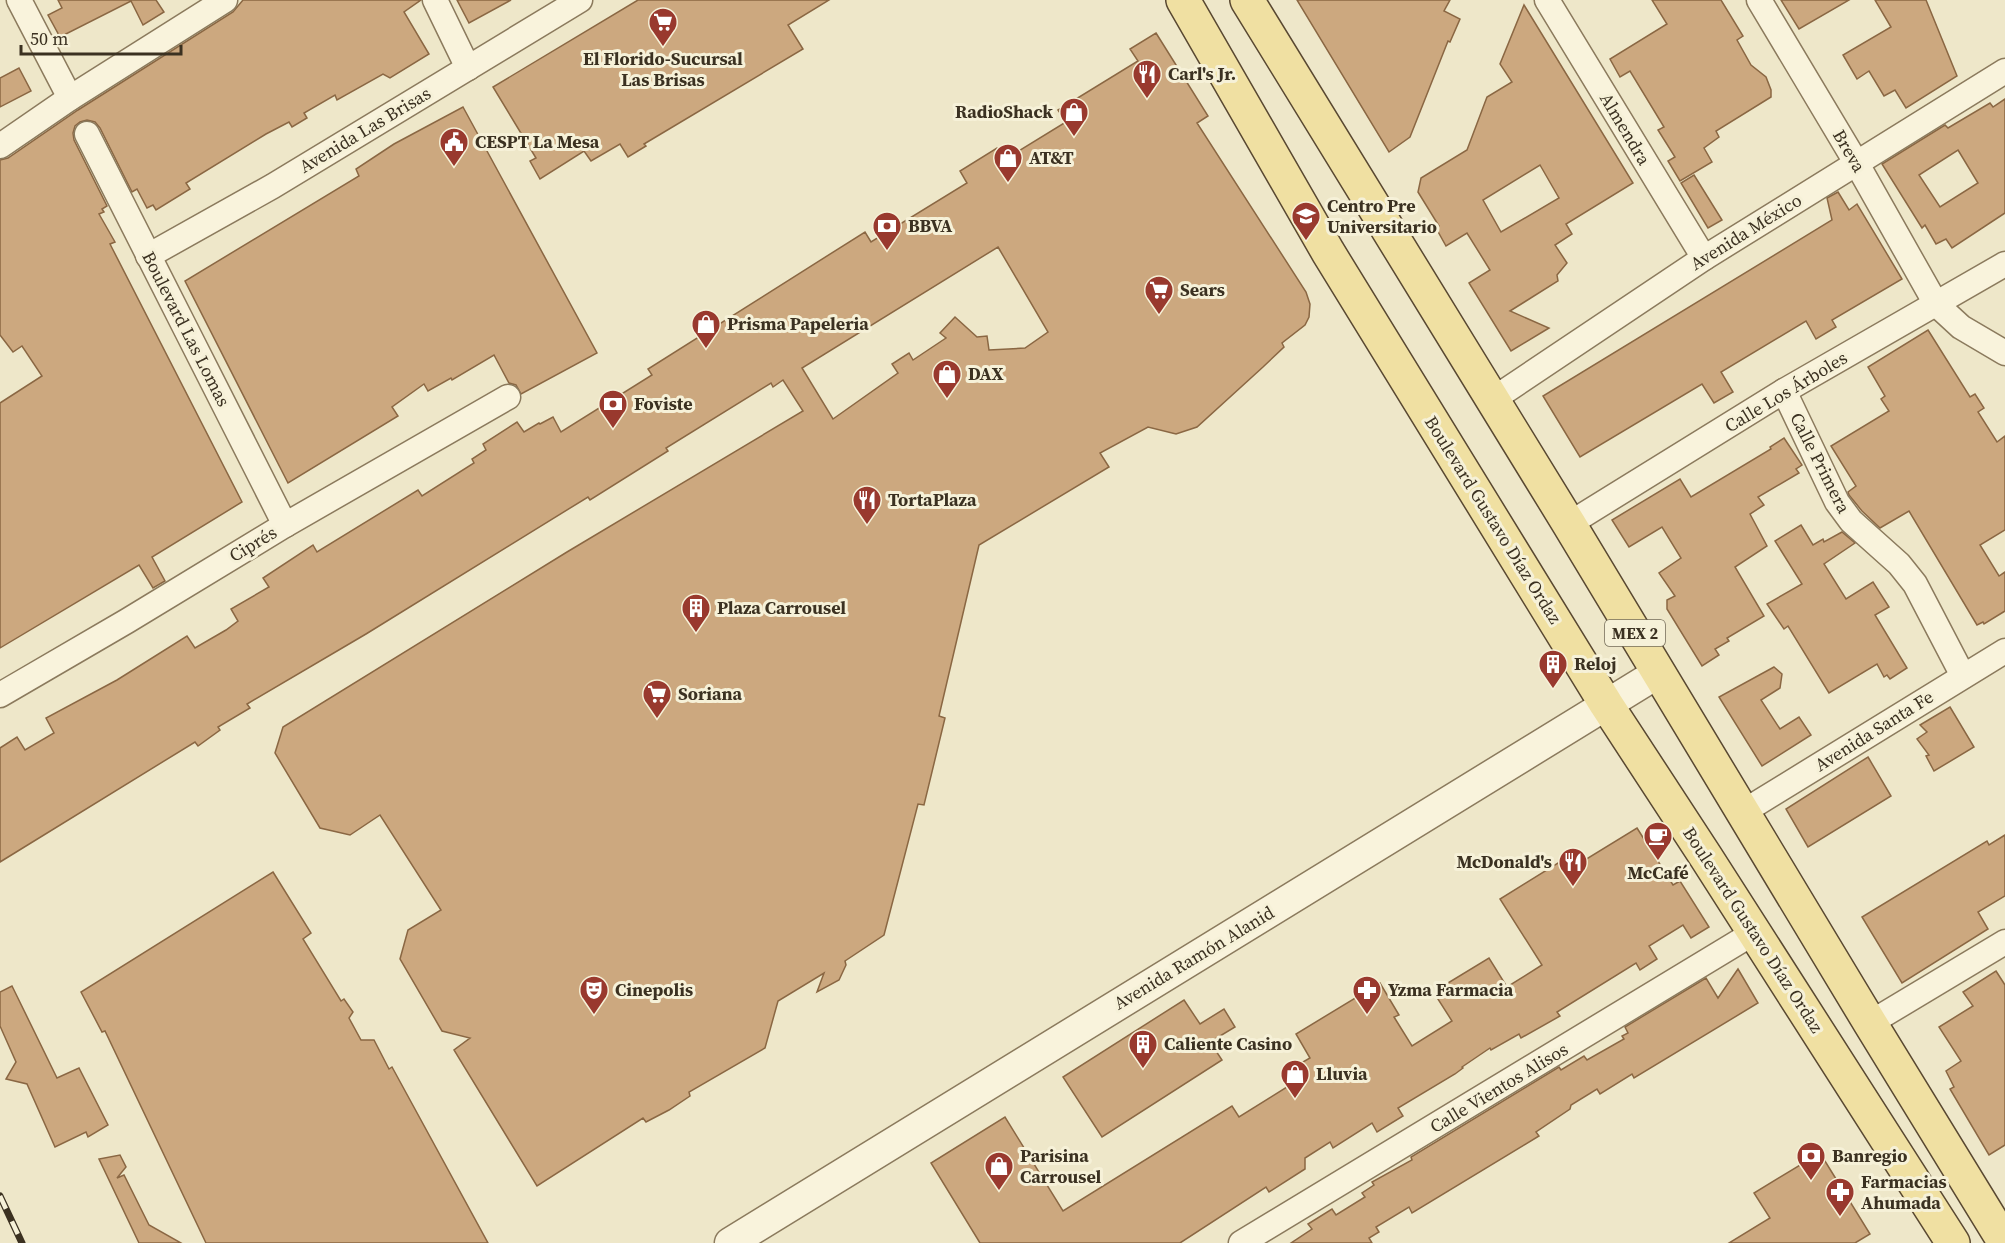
<svg xmlns="http://www.w3.org/2000/svg" width="2005" height="1243" viewBox="0 0 2005 1243" font-family="'Source Serif 4',serif">
	<rect width="100%" height="100%" fill="#eee7c9"/>
	<!-- building -->
	<g fill="#cca87f" stroke="#8a6743" stroke-width="1.5" fill-rule="evenodd">
		<polygon points="58,0 156,0 164,12 143,25 131,1 60,37 48,15 62,8"/>
		<polygon points="243,0 421,0 404,12 429,54 390,78 383,74 337,100 335,95 304,113 307,118 292,127 289,122 266,134 186,183 190,189 156,210 153,205 147,208 137,189 132,192 100,128 95,122 87,120 80,122 75,126 73,133 74,140 107,206 102,209 104,212 99,214 115,242 110,244 242,502 152,557 165,581 153,588 139,565 0,648 0,403 42,376 22,346 13,352 0,335 0,160 8,158 78,110 233,12"/>
		<polygon points="457,0 511,0 469,23"/>
		<polygon points="638,0 829,0 788,25 803,49 644,144 646,146 628,157 620,144 591,161 584,151 540,179 530,161 536,158 493,87"/>
		<polygon points="1297,0 1450,0 1444,11 1460,19 1450,42 1448,41 1410,137 1389,152"/>
		<polygon points="1652,0 1721,0 1743,36 1737,40 1751,65 1766,77 1771,90 1771,97 1716,131 1719,137 1704,148 1712,162 1680,181 1668,161 1675,157 1658,130 1664,127 1630,71 1620,77 1610,59 1667,24"/>
		<polygon points="1781,0 1849,0 1799,29"/>
		<polygon points="1875,0 1926,0 1957,76 1906,108 1895,90 1884,96 1869,71 1857,79 1843,55 1891,27"/>
		<path d="M1524,5L1633,183L1566,224L1572,234L1555,245L1567,263L1557,275L1558,281L1510,311L1549,328L1511,351L1469,283L1490,270L1467,233L1446,246L1436,228L1439,226L1418,192L1421,178L1467,150L1487,97L1512,82L1500,64ZM1540,165L1559,198L1501,232L1483,200Z"/>
		<path d="M1156,33L1208,116L1197,123L1306,292L1310,304L1309,317L1305,325L1282,343L1284,347L1263,367L1197,427L1176,434L1148,427L1100,453L1109,467L979,545L939,716L945,718L924,805L918,804L884,935L845,961L846,965L839,980L817,992L824,973L778,1001L765,1048L689,1092L690,1096L669,1110L646,1122L643,1118L537,1186L454,1050L470,1038L442,1031L400,959L408,930L441,910L380,815L350,835L320,828L275,753L283,727L567,552L803,411L783,380L773,387L771,383L666,448L668,451L590,500L588,497L366,634L247,704L250,708L218,727L220,730L198,746L195,742L0,862V748L17,737L25,750L54,733L46,718L117,680L187,636L195,648L226,630L238,621L231,609L269,587L263,578L313,545L317,552L418,490L422,496L474,463L472,459L486,450L483,444L517,422L524,432L539,423L540,424L553,417L561,432L652,375L648,369L865,232L871,242L967,183L960,171L997,148L1004,160L1066,122L1058,110L1138,61L1130,49ZM998,247L1048,332L1025,348L989,350L987,336L977,337L955,317L940,333L946,338L913,360L909,353L892,364L898,373L833,419L802,368Z"/>
		<polygon points="19,68 31,91 0,107 0,78"/>
		<path d="M2005,99V213L1952,248L1946,239L1936,244L1925,225L1922,228L1882,164L1945,125L1948,128L1990,103L1993,107ZM1958,150L1978,183L1940,207L1919,175Z"/>
		<polygon points="463,107 597,353 521,394 516,385 509,383 494,355 452,380 451,378 428,391 424,384 392,407 398,416 288,483 185,281 359,176 356,169 394,144"/>
		<polygon points="1694,175 1722,220 1708,228 1681,183"/>
		<polygon points="1838,192 1849,210 1857,204 1902,279 1832,320 1836,327 1816,339 1806,321 1721,372 1733,392 1714,403 1702,384 1580,457 1543,396 1832,220 1827,198"/>
		<polygon points="1928,330 1970,397 1975,394 1984,408 1978,412 1997,442 2005,436 2005,530 1980,545 1999,576 2005,572 2005,611 1984,624 1983,622 1977,625 1909,511 1880,528 1862,511 1849,495 1848,492 1856,486 1831,446 1889,411 1881,399 1885,396 1868,367"/>
		<polygon points="1784,438 1802,465 1796,469 1799,473 1758,497 1764,505 1750,514 1767,546 1735,567 1764,616 1727,638 1729,641 1715,649 1719,655 1702,666 1667,609 1667,600 1675,596 1659,573 1681,558 1662,527 1629,547 1612,520 1680,479 1691,497 1771,449 1770,447"/>
		<polygon points="1801,525 1813,545 1823,539 1824,542 1842,532 1855,543 1824,564 1846,599 1873,582 1889,607 1875,615 1907,668 1890,679 1887,675 1884,677 1877,664 1829,693 1788,626 1784,629 1767,604 1802,584 1775,541"/>
		<polygon points="1774,667 1782,674 1780,688 1761,700 1780,729 1799,717 1811,735 1762,766 1719,697"/>
		<polygon points="1950,707 1974,747 1934,771 1926,756 1929,755 1917,739 1927,732 1920,725"/>
		<polygon points="1868,757 1891,796 1808,847 1786,809"/>
		<polygon points="1637,828 1673,885 1680,881 1709,927 1691,938 1683,925 1649,946 1657,959 1640,970 1636,963 1557,1012 1560,1016 1521,1038 1519,1034 1491,1050 1490,1048 1462,1067 1463,1068 1455,1074 1398,1108 1403,1116 1377,1132 1372,1123 1333,1148 1330,1142 1305,1158 1305,1169 1269,1192 1266,1187 1180,1243 980,1243 931,1163 1005,1117 1063,1211 1232,1106 1239,1117 1303,1077 1296,1066 1310,1058 1296,1034 1380,983 1399,1015 1394,1017 1412,1046 1452,1021 1436,996 1446,990 1443,986 1489,958 1507,987 1542,965 1500,899 1579,850 1585,860"/>
		<polygon points="2005,835 2005,896 1978,912 1988,929 1902,983 1862,917 1987,841 1989,845"/>
		<polygon points="273,872 311,933 303,939 341,1001 344,999 353,1012 349,1018 361,1040 374,1040 389,1069 392,1067 488,1243 206,1243 105,1031 102,1032 81,992"/>
		<polygon points="1738,969 1758,1003 1634,1078 1632,1074 1600,1094 1597,1089 1571,1105 1570,1109 1536,1132 1539,1136 1412,1213 1409,1207 1376,1227 1379,1232 1369,1238 1372,1243 1291,1243 1312,1229 1308,1224 1332,1209 1336,1215 1365,1197 1362,1193 1374,1185 1372,1182 1412,1160 1411,1157 1559,1067 1561,1070 1584,1056 1587,1060 1624,1039 1622,1036 1628,1033 1625,1027 1706,978 1718,998"/>
		<polygon points="1996,971 2005,985 2005,1145 1989,1155 1950,1089 1954,1087 1946,1071 1961,1061 1939,1027 1973,1006 1963,992"/>
		<polygon points="12,986 57,1078 79,1068 108,1125 88,1137 86,1132 55,1147 27,1084 6,1079 16,1062 0,1026 0,992"/>
		<polygon points="1184,1000 1200,1024 1224,1009 1235,1027 1210,1042 1222,1060 1102,1137 1063,1077"/>
		<polygon points="1820,1153 1870,1234 1855,1243 1729,1243 1770,1218 1754,1193"/>
		<polygon points="120,1155 126,1167 117,1178 124,1175 149,1225 181,1243 139,1243 99,1159"/>
	</g>
	<g fill="none" stroke-linecap="round" stroke-linejoin="round">
		<!-- minor casing -->
		<g stroke="#8b7a5d" stroke-width="27">
			<g id="minor">
				<polyline points="19,0 70,98"/>
				<polyline points="435,0 468,68"/>
				<polyline points="1547,0 1704,258"/>
				<polyline points="1759,0 1857,164 1936,304 1961,327 2005,353"/>
				<path d="M87,134C152,265 220,394 285,525"/>
				<polyline points="0,146 70,98 225,0"/>
				<polyline points="148,256 273,186 580,0"/>
				<polyline points="1784,391 1837,502 1851,521 1899,564 1915,584 1963,676"/>
				<polyline points="1492,400 1704,258 2005,71"/>
				<polyline points="1569,524 1784,391 2005,264"/>
				<polyline points="0,695 127,621 285,525 508,397"/>
				<polyline points="1743,812 2005,651"/>
				<polyline points="1870,1023 2005,942"/>
				<polyline points="1241,1243 1755,932"/>
			</g>
		</g>
		<!-- tertiary casing -->
		<g stroke="#8b7a5d" stroke-width="33">
			<polyline id="tertiary" points="730,1243 1658,673"/>
		</g>
		<!-- primary casing -->
		<g stroke="#594831" stroke-width="36">
			<g id="primary">
				<polyline points="1183,0 1328,252 1606,704 1706,857 1953,1243"/>
				<polyline points="1247,0 1569,524 1870,1023 2005,1243"/>
			</g>
		</g>
		<!-- minor -->
		<use href="#minor" stroke="#f9f3dc" stroke-width="24"/>
		<!-- tertiary -->
		<use href="#tertiary" stroke="#f9f3dc" stroke-width="30"/>
		<!-- primary -->
		<use href="#primary" stroke="#f0e0a2" stroke-width="33"/>
		<!-- rail casing -->
		<g stroke="#3b3121" stroke-width="7">
			<polyline id="rail" points="0,1196 22,1243"/>
		</g>
		<!-- rail -->
		<use href="#rail" stroke="#f6f1d8" stroke-width="4.5" stroke-dasharray="14" stroke-linecap="butt"/>
	</g>
	<!-- icons -->
	<defs>
		<g id="supermarket-pin" transform="scale(1.5)"><path d="M0 17L-7.5 6A9.5 9.5 0 1 1 7.5 6Z" fill="#99392e" stroke="#f6f1d8"/><path d="M-6-5.5h2.5l.6 2H6L4.5 2H-2.5L-4.4-4H-6ZM-1.5 3.2a1.3 1.3 0 1 0 .1 0ZM3 3.2a1.3 1.3 0 1 0 .1 0Z" fill="#fff"/></g>
		<g id="restaurant-pin" transform="scale(1.5)"><path d="M0 17L-7.5 6A9.5 9.5 0 1 1 7.5 6Z" fill="#99392e" stroke="#f6f1d8"/><path d="M-5-6h1v4h1v-4h1v4h1v-4h1v5L-1.5 .5V6h-2V.5L-5-1ZM5-6V6H3V1.5H1.5Q1.5-4 5-6Z" fill="#fff"/></g>
		<g id="shop-pin" transform="scale(1.5)"><path d="M0 17L-7.5 6A9.5 9.5 0 1 1 7.5 6Z" fill="#99392e" stroke="#f6f1d8"/><path d="M-5-2.5h2.3a2.7 3.5 0 0 1 5.4 0H5L5.5 6h-11ZM-1.5-2.5h3a1.5 2.3 0 0 0-3 0Z" fill="#fff"/></g>
		<g id="civic-pin" transform="scale(1.5)"><path d="M0 17L-7.5 6A9.5 9.5 0 1 1 7.5 6Z" fill="#99392e" stroke="#f6f1d8"/><path d="M-.6-6.5H3V-4.5H.6V-3L4-1V1h2V6H-6V1h2V-1L-.6-3ZM-1.2 2.5V6h2.4V2.5Z" fill="#fff"/></g>
		<g id="university-pin" transform="scale(1.5)"><path d="M0 17L-7.5 6A9.5 9.5 0 1 1 7.5 6Z" fill="#99392e" stroke="#f6f1d8"/><path d="M0-5L7-2L0 1L-7-2ZM-4 1L0 2.5L4 1V4Q0 6-4 4Z" fill="#fff"/></g>
		<g id="bank-pin" transform="scale(1.5)"><path d="M0 17L-7.5 6A9.5 9.5 0 1 1 7.5 6Z" fill="#99392e" stroke="#f6f1d8"/><path d="M-6-4H6V4H-6ZM0-2.3a2.3 2.3 0 1 0 0 4.6a2.3 2.3 0 1 0 0-4.6Z" fill="#fff"/></g>
		<g id="building-pin" transform="scale(1.5)"><path d="M0 17L-7.5 6A9.5 9.5 0 1 1 7.5 6Z" fill="#99392e" stroke="#f6f1d8"/><path d="M-4-6H4V6H1V3H-1V6H-4ZM-2.5-4.3h1.7v1.8h-1.7ZM.8-4.3h1.7v1.8H.8ZM-2.5-1h1.7V.8h-1.7ZM.8-1h1.7V.8H.8Z" fill="#fff"/></g>
		<g id="cafe-pin" transform="scale(1.5)"><path d="M0 17L-7.5 6A9.5 9.5 0 1 1 7.5 6Z" fill="#99392e" stroke="#f6f1d8"/><path d="M-5.5-4.5H6V0H3Q3 3.5 0 3.5H-2.5Q-5.5 3.5-5.5 0ZM3-3.2v2h1.7v-2ZM-6 4.5H4V6H-6Z" fill="#fff"/></g>
		<g id="theatre-pin" transform="scale(1.5)"><path d="M0 17L-7.5 6A9.5 9.5 0 1 1 7.5 6Z" fill="#99392e" stroke="#f6f1d8"/><path d="M-5-5.5Q0-4 5-5.5V0Q5 5 0 6Q-5 5-5 0ZM-3.3-2.5H-1v1.5H-3.3ZM1-2.5H3.3v1.5H1ZM-2.8 1Q0 5.5 2.8 1Z" fill="#fff"/></g>
		<g id="pharmacy-pin" transform="scale(1.5)"><path d="M0 17L-7.5 6A9.5 9.5 0 1 1 7.5 6Z" fill="#99392e" stroke="#f6f1d8"/><path d="M-2-6h4v4h4v4h-4v4h-4v-4h-4v-4h4Z" fill="#fff"/></g>
	</defs>
	<g fill-rule="evenodd">
		<use href="#supermarket-pin" x="663" y="22"/>
		<use href="#restaurant-pin" x="1147" y="74"/>
		<use href="#shop-pin" x="1074" y="112"/>
		<use href="#civic-pin" x="454" y="142"/>
		<use href="#shop-pin" x="1008" y="158"/>
		<use href="#university-pin" x="1306" y="216"/>
		<use href="#bank-pin" x="887" y="226"/>
		<use href="#supermarket-pin" x="1159" y="290"/>
		<use href="#shop-pin" x="706" y="324"/>
		<use href="#shop-pin" x="947" y="374"/>
		<use href="#bank-pin" x="613" y="404"/>
		<use href="#restaurant-pin" x="867" y="500"/>
		<use href="#building-pin" x="696" y="608"/>
		<use href="#building-pin" x="1553" y="664"/>
		<use href="#supermarket-pin" x="657" y="694"/>
		<use href="#cafe-pin" x="1658" y="836"/>
		<use href="#restaurant-pin" x="1573" y="862"/>
		<use href="#theatre-pin" x="594" y="990"/>
		<use href="#pharmacy-pin" x="1367" y="990"/>
		<use href="#building-pin" x="1143" y="1044"/>
		<use href="#shop-pin" x="1295" y="1074"/>
		<use href="#bank-pin" x="1811" y="1156"/>
		<use href="#shop-pin" x="999" y="1166"/>
		<use href="#pharmacy-pin" x="1840" y="1192"/>
	</g>
	<g text-anchor="middle" stroke-width="6" stroke-linejoin="round" paint-order="stroke">
		<!-- shield labels -->
		<rect fill="#f6f1d8" stroke="#736b58" stroke-width="1.5" x="1605" y="620" width="60" height="26" rx="4.5"/>
		<g font-size="16" font-weight="bold" fill="#3b3121">
			<text x="1635" y="639">MEX 2</text>
		</g>
		<!-- poi labels -->
		<g font-size="18" font-weight="bold" fill="#3b3121" stroke="#f6f1d8" text-anchor="start">
			<text x="663" y="65" text-anchor="middle">El Florido-Sucursal<tspan x="663" dy="21">Las Brisas</tspan></text>
			<text x="1168" y="80">Carl's Jr.</text>
			<text x="1053" y="118" text-anchor="end">RadioShack</text>
			<text x="475" y="148">CESPT La Mesa</text>
			<text x="1029" y="164">AT&amp;T</text>
			<text x="1327" y="212">Centro Pre<tspan x="1327" dy="21">Universitario</tspan></text>
			<text x="908" y="232">BBVA</text>
			<text x="1180" y="296">Sears</text>
			<text x="727" y="330">Prisma Papeleria</text>
			<text x="968" y="380">DAX</text>
			<text x="634" y="410">Foviste</text>
			<text x="888" y="506">TortaPlaza</text>
			<text x="717" y="614">Plaza Carrousel</text>
			<text x="1574" y="670">Reloj</text>
			<text x="678" y="700">Soriana</text>
			<text x="1552" y="868" text-anchor="end">McDonald's</text>
			<text x="1658" y="879" text-anchor="middle">McCafé</text>
			<text x="615" y="996">Cinepolis</text>
			<text x="1388" y="996">Yzma Farmacia</text>
			<text x="1164" y="1050">Caliente Casino</text>
			<text x="1316" y="1080">Lluvia</text>
			<text x="1020" y="1162">Parisina<tspan x="1020" dy="21">Carrousel</tspan></text>
			<text x="1832" y="1162">Banregio</text>
			<text x="1861" y="1188">Farmacias<tspan x="1861" dy="21">Ahumada</tspan></text>
		</g>
		<!-- street labels -->
		<g font-size="18" fill="#3b3121" stroke="#f6f1d8">
			<text transform="translate(1625 129) rotate(59)" y="6">Almendra</text>
			<text transform="translate(365 130) rotate(-31)" y="6">Avenida Las Brisas</text>
			<text transform="translate(1849 151) rotate(60)" y="6">Breva</text>
			<text transform="translate(1746 232) rotate(-32)" y="6">Avenida México</text>
			<text transform="translate(186 329) rotate(63)" y="6">Boulevard Las Lomas</text>
			<text transform="translate(1786 392) rotate(-31)" y="6">Calle Los Árboles</text>
			<text transform="translate(1820 463) rotate(63)" y="6">Calle Primera</text>
			<text transform="translate(1493 520) rotate(58)" y="6">Boulevard Gustavo Díaz Ordaz</text>
			<text transform="translate(253 544) rotate(-31)" y="6">Ciprés</text>
			<text transform="translate(1874 731) rotate(-32)" y="6">Avenida Santa Fe</text>
			<text transform="translate(1753 930) rotate(57)" y="6">Boulevard Gustavo Díaz Ordaz</text>
			<text transform="translate(1194 958) rotate(-31)" y="6">Avenida Ramón Alanid</text>
			<text transform="translate(1499 1088) rotate(-31)" y="6">Calle Vientos Alisos</text>
		</g>
	</g>
	<!-- scale -->
	<path d="M21 45v9h160v-9" fill="none" stroke="#3b3121" stroke-width="3"/>
	<text x="30" y="45" font-size="18" fill="#3b3121" stroke="#f6f1d8" stroke-width="4.5" paint-order="stroke">50 m</text>
</svg>
